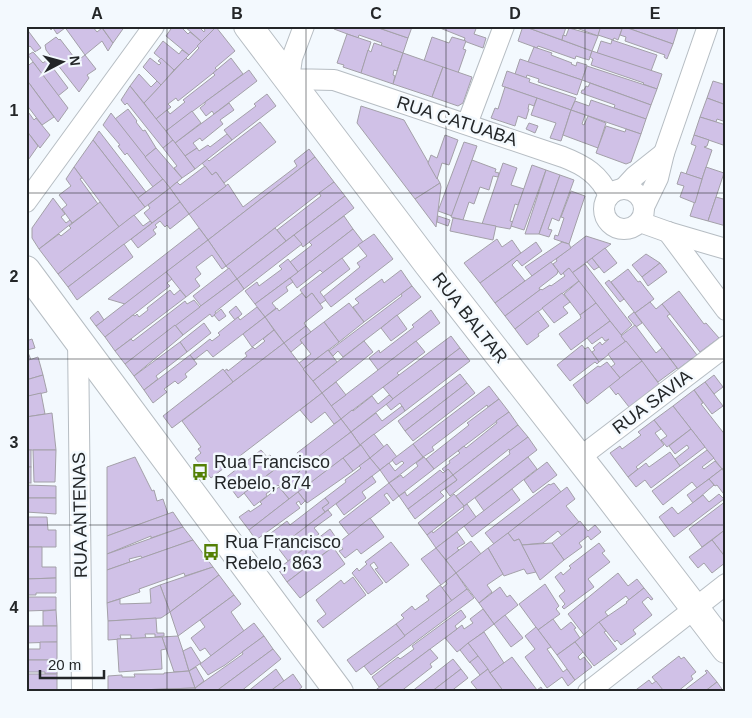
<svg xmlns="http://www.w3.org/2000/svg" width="752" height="718" viewBox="0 0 752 718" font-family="Arial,sans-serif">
	<rect width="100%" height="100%" fill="#f3f9fe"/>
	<!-- building -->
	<g fill="#d0c1e7" stroke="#a3a0a8">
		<polygon points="48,26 64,26 65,28 57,34 53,28 51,30"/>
		<polygon points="64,26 92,26 97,32 102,28 113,43 108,51 102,41 85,55"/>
		<polygon points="101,26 125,26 113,43"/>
		<polygon points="173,26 180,26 188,34 190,32 202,42 189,55 166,36"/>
		<polygon points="184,26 198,26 204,32 205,30 202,26 216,27 202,42"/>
		<polygon points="335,26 373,26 408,38 403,53 381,46 382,43 359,35 358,38 334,29"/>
		<polygon points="373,26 410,26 412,27 408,38"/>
		<polygon points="435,26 477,26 474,34 486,38 483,48 464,41 465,38"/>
		<polygon points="523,26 592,51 589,60 576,56 575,59 538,46 537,48 518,41"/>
		<polygon points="523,26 564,26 566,27 562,40"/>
		<polygon points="571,26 601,26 598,36"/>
		<polygon points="601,26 614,26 622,29 618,40 614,38 613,40 598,35"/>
		<polygon points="622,26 672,26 678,28 673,44"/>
		<polygon points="622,26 673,44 667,59 664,57 665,55 625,41 626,37 620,35 622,29 614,27"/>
		<polygon points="216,27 235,51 215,68 217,70 178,101 176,98 168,104 171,107 156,119 144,103 186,58 188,60 199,48 197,46"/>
		<polygon points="26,28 41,48 35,52 30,46 26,49"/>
		<polygon points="569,28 598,36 592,51 562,40 563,35 566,36"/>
		<polygon points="347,34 371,42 361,73 343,67 344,65 337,63"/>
		<polygon points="56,37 59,40 60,39 77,61 85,55 96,69 87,75 89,78 79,92 46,50 45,45"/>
		<polygon points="432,37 449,43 452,37 466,41 463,49 466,50 458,73 424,61"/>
		<polygon points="612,40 657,55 651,71 597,53 601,41 611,44"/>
		<polygon points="163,41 179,54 182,50 189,55 174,70 154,53"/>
		<polygon points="374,43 403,53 397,71 394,70 393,75 395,76 393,84 361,73 368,50 371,52"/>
		<polygon points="534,47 552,53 551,55 572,63 571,64 576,66 577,62 587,65 582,80 528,62"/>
		<polygon points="592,51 662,74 657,89 643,84 644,83 591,65 593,59 590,57"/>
		<polygon points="33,52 43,63 47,60 68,88 58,96 28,55"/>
		<polygon points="403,53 443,67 432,97 393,84"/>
		<polygon points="150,58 159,65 161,63 158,61 161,58 174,70 161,85 143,67"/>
		<polygon points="231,58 243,74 166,131 156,119 167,110 170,114 185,102 183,100 215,75 213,73"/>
		<polygon points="520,59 582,80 577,95 538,82 539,79 527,75 526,78 515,74"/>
		<polygon points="33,62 68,108 58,122 26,79 26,67"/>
		<polygon points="587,66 657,89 651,105 582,80"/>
		<polygon points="443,67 472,77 463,103 458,106 432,97"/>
		<polygon points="249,70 257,81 214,114 212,111 206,116 200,108 205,104 205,102"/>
		<polygon points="507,71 530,79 529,82 576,98 571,110 502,86"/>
		<polygon points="139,74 151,87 157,81 161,85 144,103 130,86"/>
		<polygon points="26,79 54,117 42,125 26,104"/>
		<polygon points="713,81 726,85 726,105 707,98"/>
		<polygon points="590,83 651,105 646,119 614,108 615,105 581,93 582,90 584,90 586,86 588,87"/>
		<polygon points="130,86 173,140 163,148 127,103 125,105 121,100"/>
		<polygon points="505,87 537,98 534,106 529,104 528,109 529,109 526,119 518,116 515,126 491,118 495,108 498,109"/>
		<polygon points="267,94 276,106 232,140 224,130 256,106 254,104"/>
		<polygon points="537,98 571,110 561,141 550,138 556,123 531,115"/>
		<polygon points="707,98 726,105 726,122 717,119 716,122 700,117"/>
		<polygon points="591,100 646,119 641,134 571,110 575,101 589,106"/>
		<polygon points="229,103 234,110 220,120 223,124 202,141 200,138 193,143 197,148 185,156 175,143"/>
		<polygon points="361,106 404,120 440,183 415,199 357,123"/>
		<polygon points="26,109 34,120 36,118 50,135 40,148 26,130"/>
		<polygon points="128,109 137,121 136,122 143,131 145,130 156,148 145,157 115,119"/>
		<polygon points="571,110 585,115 582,124 584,125 588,116 606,123 598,148 563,135"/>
		<polygon points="192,111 201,123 175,143 166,131"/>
		<polygon points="111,113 163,179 153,187 127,153 125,155 118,146 120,145 103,125"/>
		<polygon points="700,117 726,125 726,146 694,135"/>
		<polygon points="260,122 276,142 224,183 216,172 212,175 202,163 207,159 209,161"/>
		<polygon points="529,123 538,126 535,133 526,129"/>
		<polygon points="606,126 625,132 626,129 641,134 631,162 626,164 596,153"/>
		<polygon points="26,130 38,146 26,163"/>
		<polygon points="99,131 146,192 138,198 93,140"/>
		<polygon points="227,134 232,140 195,169 185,156 197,148 199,151 208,145 210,147"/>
		<polygon points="445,135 458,140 449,165 442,163 437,179 428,163 431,155 437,158"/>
		<polygon points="694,135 709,140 707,146 704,147 712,150 702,179 686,174 696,146 691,144"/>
		<polygon points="93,140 145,207 119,227 74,167"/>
		<polygon points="173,140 195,169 182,178 174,168 177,166 163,148"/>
		<polygon points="464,142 477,146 452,216 438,211"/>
		<polygon points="156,148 182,178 170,188 145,157"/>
		<polygon points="309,149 315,157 208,240 189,214 228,184 243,207 297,166 294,161"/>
		<polygon points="315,157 334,182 226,266 208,240"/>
		<polygon points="472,160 496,169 495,172 499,173 498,177 493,176 489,190 480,187 474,204 469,202 463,220 451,217"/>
		<polygon points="503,163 517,168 511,185 524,189 518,205 515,204 510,221 513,222 510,229 482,224"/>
		<polygon points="532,165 546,170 524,230 511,226"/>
		<polygon points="205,166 212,175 216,172 226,186 189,214 170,188 177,182 180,185"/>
		<polygon points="74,167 82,178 80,179 98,204 72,223 62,209 67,205 59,195 71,186 66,179"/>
		<polygon points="706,167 724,173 708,221 690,216"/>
		<polygon points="546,170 560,175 539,234 525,234"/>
		<polygon points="681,172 702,179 695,203 680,197 684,186 677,184"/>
		<polygon points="560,175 574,180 559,221 552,218 548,229 552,230 549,237 539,234"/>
		<polygon points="163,179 170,188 145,207 138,198"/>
		<polygon points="334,182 345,196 286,241 277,230 321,196 319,193"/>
		<polygon points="440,183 441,187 436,227 415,199"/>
		<polygon points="170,188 180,202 152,223 144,213 150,208 148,205"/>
		<polygon points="571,191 585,196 569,244 554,239 555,235 558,236 564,218 561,217"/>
		<polygon points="726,191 726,226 708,221 716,197 723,199"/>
		<polygon points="345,196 354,208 303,247 294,235"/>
		<polygon points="53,198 65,214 61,217 66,223 70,220 72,223 39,249 32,238 32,228"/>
		<polygon points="100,202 119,227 58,274 39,249 59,234 61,236 71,228 69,226"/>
		<polygon points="180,202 189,214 170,229 167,225 165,227 160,221 155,225 157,227 153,230 156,234 138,248 131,239"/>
		<polygon points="134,215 143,226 150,221 152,223 68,287 58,274"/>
		<polygon points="344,216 353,229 298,272 290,262 312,245 309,242"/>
		<polygon points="438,216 450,220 448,226 437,222"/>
		<polygon points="453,218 496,226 493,240 450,231"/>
		<polygon points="199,228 208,240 125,304 108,299"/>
		<polygon points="275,228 286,241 237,279 226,266"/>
		<polygon points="353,229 363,242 323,273 320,270 297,288 290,278"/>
		<polygon points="374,234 393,259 331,307 323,297 360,267 357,263 367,256 358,245"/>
		<polygon points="294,235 302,244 244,289 237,279"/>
		<polygon points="586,236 611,244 572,273 569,268 561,275 553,264 557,261 556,259"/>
		<polygon points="497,239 502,247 512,240 521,253 480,283 464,263"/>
		<polygon points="208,240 226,266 222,269 212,255 196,267 201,274 195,279 200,286 186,297 166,272"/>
		<polygon points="536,242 542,251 522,266 517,260 512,265 525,281 495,303 480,283"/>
		<polygon points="562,242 569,244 571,248 532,276 525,267"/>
		<polygon points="124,244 133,257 77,300 68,287"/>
		<polygon points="605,248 617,263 604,273 592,258"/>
		<polygon points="646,254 660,263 642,277 632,265"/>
		<polygon points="342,258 350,269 320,292 326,300 320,304 312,293 306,298 300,290"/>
		<polygon points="592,258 599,267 594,270 587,262"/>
		<polygon points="288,259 298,272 255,304 245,291 257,282 259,286 282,269 279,266"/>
		<polygon points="551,262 558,271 557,274 539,288 540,290 505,316 495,303"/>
		<polygon points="660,263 667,272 648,286 642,277"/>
		<polygon points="585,264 632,325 621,335 572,273"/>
		<polygon points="229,268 237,279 201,306 193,296"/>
		<polygon points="569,268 579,281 515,329 505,316 541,289 542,290 550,285 551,286 565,276 563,273"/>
		<polygon points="628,269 638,282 640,281 654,299 635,313 611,282"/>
		<polygon points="401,270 412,286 364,322 353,307 359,303 355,299 382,279 384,283"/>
		<polygon points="166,272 172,279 167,283 170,286 105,337 96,326"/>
		<polygon points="290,278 293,282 286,287 288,291 272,303 276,308 265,317 255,304"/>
		<polygon points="237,279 244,289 215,312 216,314 212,317 210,314 183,335 175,325"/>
		<polygon points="609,280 624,299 620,302 605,283"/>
		<polygon points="579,281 596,303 580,315 564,294"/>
		<polygon points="412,286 421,297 343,357 338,351 333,356 329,351 402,296 401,294"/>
		<polygon points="170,290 174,295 180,290 186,297 115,351 105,337 133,315 135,316 137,314 139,317 148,310 147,308"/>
		<polygon points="679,291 704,324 706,323 719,338 700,352 662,304"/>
		<polygon points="302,293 306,298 312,293 323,308 304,323 306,326 284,343 265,317 277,308 279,311"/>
		<polygon points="562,293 570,302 563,307 568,313 554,323 542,308"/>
		<polygon points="194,300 200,307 125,364 115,351 131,339 133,341 185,301 187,304"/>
		<polygon points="650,302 656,309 662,304 670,314 667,316 697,355 678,369 635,313"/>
		<polygon points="349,303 364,322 339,342 324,322"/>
		<polygon points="596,303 610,321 571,350 559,334 581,318 580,315"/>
		<polygon points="236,306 242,314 235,320 229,312"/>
		<polygon points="257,307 265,317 213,357 207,350 194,360 190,355 210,339 212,341 220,335 218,333 238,317 240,320"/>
		<polygon points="221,309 226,316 219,321 214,315"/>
		<polygon points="431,310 440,323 378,370 369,358 379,350 380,353 414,327 412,325"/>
		<polygon points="98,311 104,320 96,326 90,318"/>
		<polygon points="538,311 549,326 538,334 539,336 527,345 515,329"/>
		<polygon points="634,312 642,323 636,327 628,317"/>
		<polygon points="397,315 407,329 391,341 381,328"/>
		<polygon points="265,317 274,330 252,347 243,334"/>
		<polygon points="610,321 626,341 599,362 592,352 595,350 593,348 600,342 602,345 609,339 605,341 602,337 592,344 587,338"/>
		<polygon points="324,322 339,342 303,369 299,363 311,354 300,340"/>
		<polygon points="204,323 211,333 187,352 180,342"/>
		<polygon points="175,325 183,335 134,376 125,364"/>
		<polygon points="635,325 656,353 662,348 677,368 658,382 621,336"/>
		<polygon points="306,326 311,332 300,340 302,343 291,352 284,343"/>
		<polygon points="274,330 284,343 233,382 224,371 227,369 228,371 247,356 245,353 253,347 255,349 265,341 263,339"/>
		<polygon points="451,336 460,348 393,399 383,387"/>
		<polygon points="32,339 35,348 27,350 31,360 26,361 26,341"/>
		<polygon points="364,341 373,352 322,393 313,381"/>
		<polygon points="416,341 425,352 397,373 399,375 341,419 331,406"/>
		<polygon points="626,341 642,361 620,378 611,367 615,364 608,354"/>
		<polygon points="180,342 187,352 156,376 158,379 144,390 134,376"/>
		<polygon points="284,343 322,393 211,478 195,458 201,453 198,449 201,447 182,421"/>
		<polygon points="582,345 585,349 588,347 599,362 597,364 595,362 570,381 557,365"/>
		<polygon points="460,348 470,361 405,411 400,403 391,410 386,404"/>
		<polygon points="328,350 337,362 313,381 303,369"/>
		<polygon points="190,355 197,364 185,374 187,377 178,384 175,381 164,389 167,392 153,403 144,390"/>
		<polygon points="38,357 43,375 26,380 26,361"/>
		<polygon points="642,361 659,384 629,407 618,393 616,395 609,386"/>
		<polygon points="607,362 620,378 587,404 573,385 598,366 600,367"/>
		<polygon points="223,369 233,382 172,428 163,416"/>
		<polygon points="460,374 467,383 405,431 398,421"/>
		<polygon points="43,375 47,392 26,397 26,380"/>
		<polygon points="714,375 723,387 714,394 705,382"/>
		<polygon points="336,382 346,395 331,406 322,393"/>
		<polygon points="705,382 723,406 712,414 694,390"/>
		<polygon points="467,383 475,393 413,441 405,431"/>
		<polygon points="489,386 499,399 488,407 487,405 432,447 434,450 423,457 413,444"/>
		<polygon points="694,390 703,403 701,404 726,436 726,466 722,469 673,406"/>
		<polygon points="41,393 45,414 26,417 28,396"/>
		<polygon points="322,393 341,419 334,424 325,412 311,423 300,410"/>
		<polygon points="389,395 393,399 351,432 341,419 352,410 353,411 372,396 378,404"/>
		<polygon points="499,399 509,412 434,469 426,459 469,425 467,423"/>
		<polygon points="402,406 405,411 360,445 351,432 376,413 382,421"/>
		<polygon points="673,406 691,429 667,447 661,440 667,436 654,420"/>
		<polygon points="509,412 518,425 453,475 448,469 445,472 442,469 450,463 449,461 460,453 458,451 464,446 466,448 497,423 496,421"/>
		<polygon points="52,413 56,450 26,450 26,417"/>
		<polygon points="341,419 351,432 307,466 297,453"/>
		<polygon points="654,420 661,429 655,433 664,445 636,467 638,469 628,477 610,453 620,446 622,449 641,435 638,432"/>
		<polygon points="518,425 528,437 510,451 509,449 450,496 445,489 457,480 453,475"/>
		<polygon points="691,429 705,447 680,466 675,459 689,448 687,445 675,454 669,446"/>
		<polygon points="351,432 360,445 329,469 319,456"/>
		<polygon points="374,434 384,447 370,458 360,445"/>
		<polygon points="528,437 537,450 464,506 456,496 510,454 509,451"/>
		<polygon points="387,444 397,457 380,470 370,458"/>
		<polygon points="413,444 423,457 389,483 380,470 389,463 395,471 404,463 402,461 396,465 392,460"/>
		<polygon points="361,445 370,458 353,471 343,458"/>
		<rect x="26" y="450" width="5" height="17"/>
		<polygon points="33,450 56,450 55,482 34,482"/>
		<polygon points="261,450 267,457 270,455 279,466 238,498 224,479"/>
		<polygon points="707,450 714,458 702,467 704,469 715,461 722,469 697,488 692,482 663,505 652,491"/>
		<polygon points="670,452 680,466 651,488 645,480 636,487 628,477 646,463 649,467"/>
		<polygon points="319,456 329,469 289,499 279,487"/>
		<polygon points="135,457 152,491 154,490 157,501 163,499 168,514 107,536 107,467"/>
		<polygon points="424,457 434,469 399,496 389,483 401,475 403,478 418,466 416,463"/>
		<polygon points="528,457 537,469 484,511 475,498"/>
		<polygon points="290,458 300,471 280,487 278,485 266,494 267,496 254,506 244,493"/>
		<polygon points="343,458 353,471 307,503 298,492"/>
		<polygon points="370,458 380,470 325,512 322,508 329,503 325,498 346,482 345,480 361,468 359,466"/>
		<polygon points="547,462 557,475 533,493 524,480"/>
		<rect x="26" y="467" width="5" height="16"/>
		<polygon points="448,469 453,475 408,509 399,496 405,492 407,496 440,470 443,473"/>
		<polygon points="722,469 726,474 726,497 717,485 715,486 709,479"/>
		<polygon points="453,475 457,480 440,492 444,496 415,519 408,509"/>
		<polygon points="372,476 376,482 362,492 366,498 344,515 336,504"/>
		<polygon points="709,479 714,485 693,503 687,495"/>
		<polygon points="389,483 399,496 393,501 387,493 384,495 390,503 349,535 339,522"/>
		<polygon points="554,483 561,492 494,544 485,533 549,484 550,485"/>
		<polygon points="26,485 56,486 56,498 26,498"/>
		<polygon points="279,487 289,499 249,530 239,517 249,510 250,512 262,504 260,502"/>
		<polygon points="567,487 575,499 566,506 579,522 562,536 558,531 543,543 522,545 519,539 514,541 508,533"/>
		<polygon points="512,489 520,500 472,537 464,526"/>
		<polygon points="298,492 305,501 301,505 299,501 296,503 300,508 256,540 249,530"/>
		<polygon points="454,494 464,506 427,535 418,523"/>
		<polygon points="719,494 724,499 674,537 659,517 672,507 678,514 703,495 709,502"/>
		<polygon points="26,498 56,498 56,514 26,512"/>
		<polygon points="325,498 329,503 322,508 325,512 277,549 267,536 287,521 290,525"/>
		<polygon points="726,501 726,529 702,547 689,529"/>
		<polygon points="467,504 476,517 436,548 427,535 432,531 433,533 464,509 463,507"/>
		<polygon points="328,510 332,515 314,528 319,534 301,548 302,550 288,561 278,548"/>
		<polygon points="173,512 183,527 151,538 151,536 107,554 107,536"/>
		<polygon points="26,517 47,517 48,530 56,530 56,547 26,547"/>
		<polygon points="370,518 384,537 361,554 357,549 345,558 339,551 343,549 338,543"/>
		<polygon points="580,521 588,531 595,525 601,532 591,540 588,536 579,543 582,547 564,560 552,543"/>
		<polygon points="183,527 193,540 142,558 141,556 129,559 130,562 107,570 107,554"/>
		<polygon points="330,529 339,542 287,582 278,569"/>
		<polygon points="726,529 726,558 712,540"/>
		<polygon points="457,532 465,543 457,548 459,550 446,560 436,548"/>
		<polygon points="508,533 514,541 519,539 536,572 527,574 524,569 504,576 488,548"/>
		<polygon points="193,540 213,567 185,576 184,573 139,589 140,592 107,603 107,570"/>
		<polygon points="712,540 726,558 726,562 712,573 704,563 698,568 689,557"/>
		<polygon points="471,541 481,554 456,573 446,560"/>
		<polygon points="391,542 409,565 386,583 375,569 378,568 374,562 370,565 383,583 368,594 352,573 357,568 359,571 367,564 365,562"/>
		<polygon points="552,543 564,560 540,580 522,545"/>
		<polygon points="599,543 605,551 602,553 610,562 588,579 594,587 564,609 562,607 565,604 559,596 565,591 555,577 561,572 563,575 571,568 569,566"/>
		<polygon points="26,547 42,547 42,567 56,567 56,578 26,579"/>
		<polygon points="333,547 345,564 300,598 287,582"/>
		<polygon points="436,548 456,573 441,585 421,559"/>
		<polygon points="488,548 503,574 487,585 492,592 479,603 456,573"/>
		<polygon points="213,567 219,575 170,612 160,585"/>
		<polygon points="456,573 467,589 452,601 442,588 447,584 446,581"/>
		<polygon points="618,573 628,586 637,579 644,588 629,600 626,596 622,599 605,612 608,616 584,635 568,614"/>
		<polygon points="219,575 234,595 178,636 170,612"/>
		<polygon points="353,577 366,595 323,628 317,621 326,614 316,600 341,580 344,584"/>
		<polygon points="56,578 56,593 36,593 36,595 26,595 26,579"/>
		<polygon points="545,584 559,606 556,609 560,614 538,630 519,604"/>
		<polygon points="160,585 170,612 161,618 108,621 107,603 120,599 120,604 151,603 150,589"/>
		<polygon points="440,585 452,601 405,636 396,624 404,618 401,615 412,606 415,610 429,600 426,596"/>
		<polygon points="500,587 507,597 510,595 518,605 494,624 479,603"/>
		<polygon points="644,588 653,599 651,600 648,597 642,602 652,615 633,630 636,634 621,645 617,640 615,642 599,622 627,603 626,602"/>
		<polygon points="467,589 474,598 371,675 364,666"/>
		<polygon points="234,595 241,604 231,612 244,631 211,656 205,648 200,651 191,638 205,627 200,620"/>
		<polygon points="26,597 56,597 56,610 26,611"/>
		<polygon points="483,609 494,624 457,652 445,638 462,625 464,629 473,623 470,619"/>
		<polygon points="56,610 57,626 43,626 43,611"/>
		<polygon points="461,610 466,617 455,626 457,629 379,687 372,677 398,657 400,659 414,649 412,646"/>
		<polygon points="505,615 523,638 511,647 494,624"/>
		<polygon points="156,618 157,633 164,633 164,636 155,637 155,634 145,634 146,638 131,639 131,635 120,635 121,639 108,640 108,621"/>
		<polygon points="553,619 561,630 571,622 576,628 574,629 580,638 557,655 538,630"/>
		<polygon points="599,622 606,631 604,632 617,649 594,666 575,642"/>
		<polygon points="254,623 264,636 225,665 208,675 200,664"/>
		<polygon points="396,624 405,636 356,672 347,660"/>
		<polygon points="26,626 57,626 57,642 26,643"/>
		<polygon points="536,627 551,647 547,649 563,672 567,669 575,680 568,686 562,677 547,688 525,657 535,649 525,636"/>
		<polygon points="484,632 504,663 490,673 468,643"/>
		<polygon points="178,636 183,651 189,671 174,672 162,637"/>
		<polygon points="264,636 273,649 215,692 196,692 195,688 243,654 242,652"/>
		<polygon points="162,637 166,649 161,650 162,669 119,672 117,639"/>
		<polygon points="40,642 57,642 57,660 26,660 26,649 40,649"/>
		<polygon points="575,642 583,652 578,657 580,660 584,657 592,667 575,680 557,655"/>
		<polygon points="468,643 478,656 470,663 460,650"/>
		<polygon points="191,647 201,663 189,671 183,651"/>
		<polygon points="273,649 281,659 240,692 215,692"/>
		<polygon points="430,649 438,658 430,664 432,667 400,692 373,692"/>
		<polygon points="478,656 488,669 480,675 470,662"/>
		<polygon points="679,656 681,659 684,657 696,672 691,676 693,679 677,692 664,692 652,677"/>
		<polygon points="512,657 537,690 541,687 544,692 504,692 490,673"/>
		<polygon points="453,659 461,669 431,692 411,692"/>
		<polygon points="26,660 57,660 57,674 45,674 45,672 27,672 26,674"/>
		<polygon points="196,667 204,681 195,688 189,671"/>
		<polygon points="276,669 284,681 269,692 247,692"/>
		<polygon points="461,669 468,678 450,692 431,692"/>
		<polygon points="488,669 490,673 504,692 479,692 471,682"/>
		<polygon points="707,670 717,682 704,692 682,692 707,673 705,671"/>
		<polygon points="189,671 195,688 108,691 108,676 122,675 122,677 135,677 134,674 164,674 164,673"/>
		<rect x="26" y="674" width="31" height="17"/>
		<polygon points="293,674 302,687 296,692 269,692"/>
		<polygon points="649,680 652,684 656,681 663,690 661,692 633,692"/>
		<polygon points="717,682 724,692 704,692"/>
		<polygon points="195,688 196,692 108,692 108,691"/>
	</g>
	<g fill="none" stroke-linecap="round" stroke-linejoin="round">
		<!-- street casing -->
		<g stroke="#b6bdc3" stroke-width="22">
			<g id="street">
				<path d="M304,26L292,58L289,79L334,80L563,157C584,165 600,175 609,196"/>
				<polyline points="467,124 504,26"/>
				<polyline points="623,189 635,176 664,153"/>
				<circle cx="624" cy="209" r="20"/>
				<polyline points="26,202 154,26"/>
				<polyline points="644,207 658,178 664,153 708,26"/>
				<polyline points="640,222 668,232 726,249"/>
				<polyline points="668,232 726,310"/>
				<polyline points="78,338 82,692"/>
				<polyline points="579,458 726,346"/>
				<polyline points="588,692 726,584"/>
			</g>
		</g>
		<!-- secondary casing -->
		<g stroke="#b6bdc3" stroke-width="30">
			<g id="secondary">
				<polyline points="248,26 428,264 599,483 726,649"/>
				<polyline points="26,270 339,692"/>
			</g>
		</g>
		<!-- street -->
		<use href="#street" stroke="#fff" stroke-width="20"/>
		<!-- secondary -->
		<use href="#secondary" stroke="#fff" stroke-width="28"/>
	</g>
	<!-- grid -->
	<path fill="none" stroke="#232628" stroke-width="1" stroke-opacity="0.55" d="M167,26V692M306,26V692M446,26V692M585,26V692M26,193H726M26,359H726M26,525H726"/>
	<!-- icons -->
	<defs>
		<g id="bus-bare" transform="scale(1.35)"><path d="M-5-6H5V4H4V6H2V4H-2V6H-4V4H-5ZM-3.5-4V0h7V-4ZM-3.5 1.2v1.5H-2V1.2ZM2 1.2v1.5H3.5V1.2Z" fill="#537f05" stroke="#f3f9fe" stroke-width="2.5" paint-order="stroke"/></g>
	</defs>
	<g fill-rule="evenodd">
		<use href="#bus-bare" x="200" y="472"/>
		<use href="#bus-bare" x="211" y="552"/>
	</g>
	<g text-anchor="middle" stroke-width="5" stroke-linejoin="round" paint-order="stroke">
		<!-- street labels -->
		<g font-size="18" fill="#232628" stroke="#f3f9fe">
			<text transform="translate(457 121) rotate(18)" y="6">RUA CATUABA</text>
			<text transform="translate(470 318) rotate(52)" y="6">RUA BALTAR</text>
			<text transform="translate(652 402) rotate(-37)" y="6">RUA SAVIA</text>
			<text transform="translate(80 515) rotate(-91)" y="6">RUA ANTENAS</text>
		</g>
		<!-- poi labels -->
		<g font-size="18" fill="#232628" stroke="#f3f9fe" text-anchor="start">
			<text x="214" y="468">Rua Francisco<tspan x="214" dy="21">Rebelo, 874</tspan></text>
			<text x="225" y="548">Rua Francisco<tspan x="225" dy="21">Rebelo, 863</tspan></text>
		</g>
	</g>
	<!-- border -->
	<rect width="752" height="718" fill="none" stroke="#f3f9fe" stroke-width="55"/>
	<!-- north arrow -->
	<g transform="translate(62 62) rotate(84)" stroke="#f3f9fe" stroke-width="4" paint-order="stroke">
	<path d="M0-4L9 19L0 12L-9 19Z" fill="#232628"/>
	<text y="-8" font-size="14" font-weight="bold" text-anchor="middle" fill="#232628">N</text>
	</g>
	<!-- scale -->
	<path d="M40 670v8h64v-8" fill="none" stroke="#232628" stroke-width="2.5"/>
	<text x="48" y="670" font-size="15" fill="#232628" stroke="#f3f9fe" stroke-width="4" paint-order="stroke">20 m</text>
	<rect x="28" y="28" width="696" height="662" fill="none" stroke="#232628" stroke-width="2"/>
	<g font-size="16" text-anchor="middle" font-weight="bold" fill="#232628">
		<text x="97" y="19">A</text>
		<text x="237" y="19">B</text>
		<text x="376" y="19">C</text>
		<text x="515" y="19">D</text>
		<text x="655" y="19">E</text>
		<text x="14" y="116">1</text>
		<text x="14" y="282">2</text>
		<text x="14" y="448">3</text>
		<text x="14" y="613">4</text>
	</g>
</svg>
